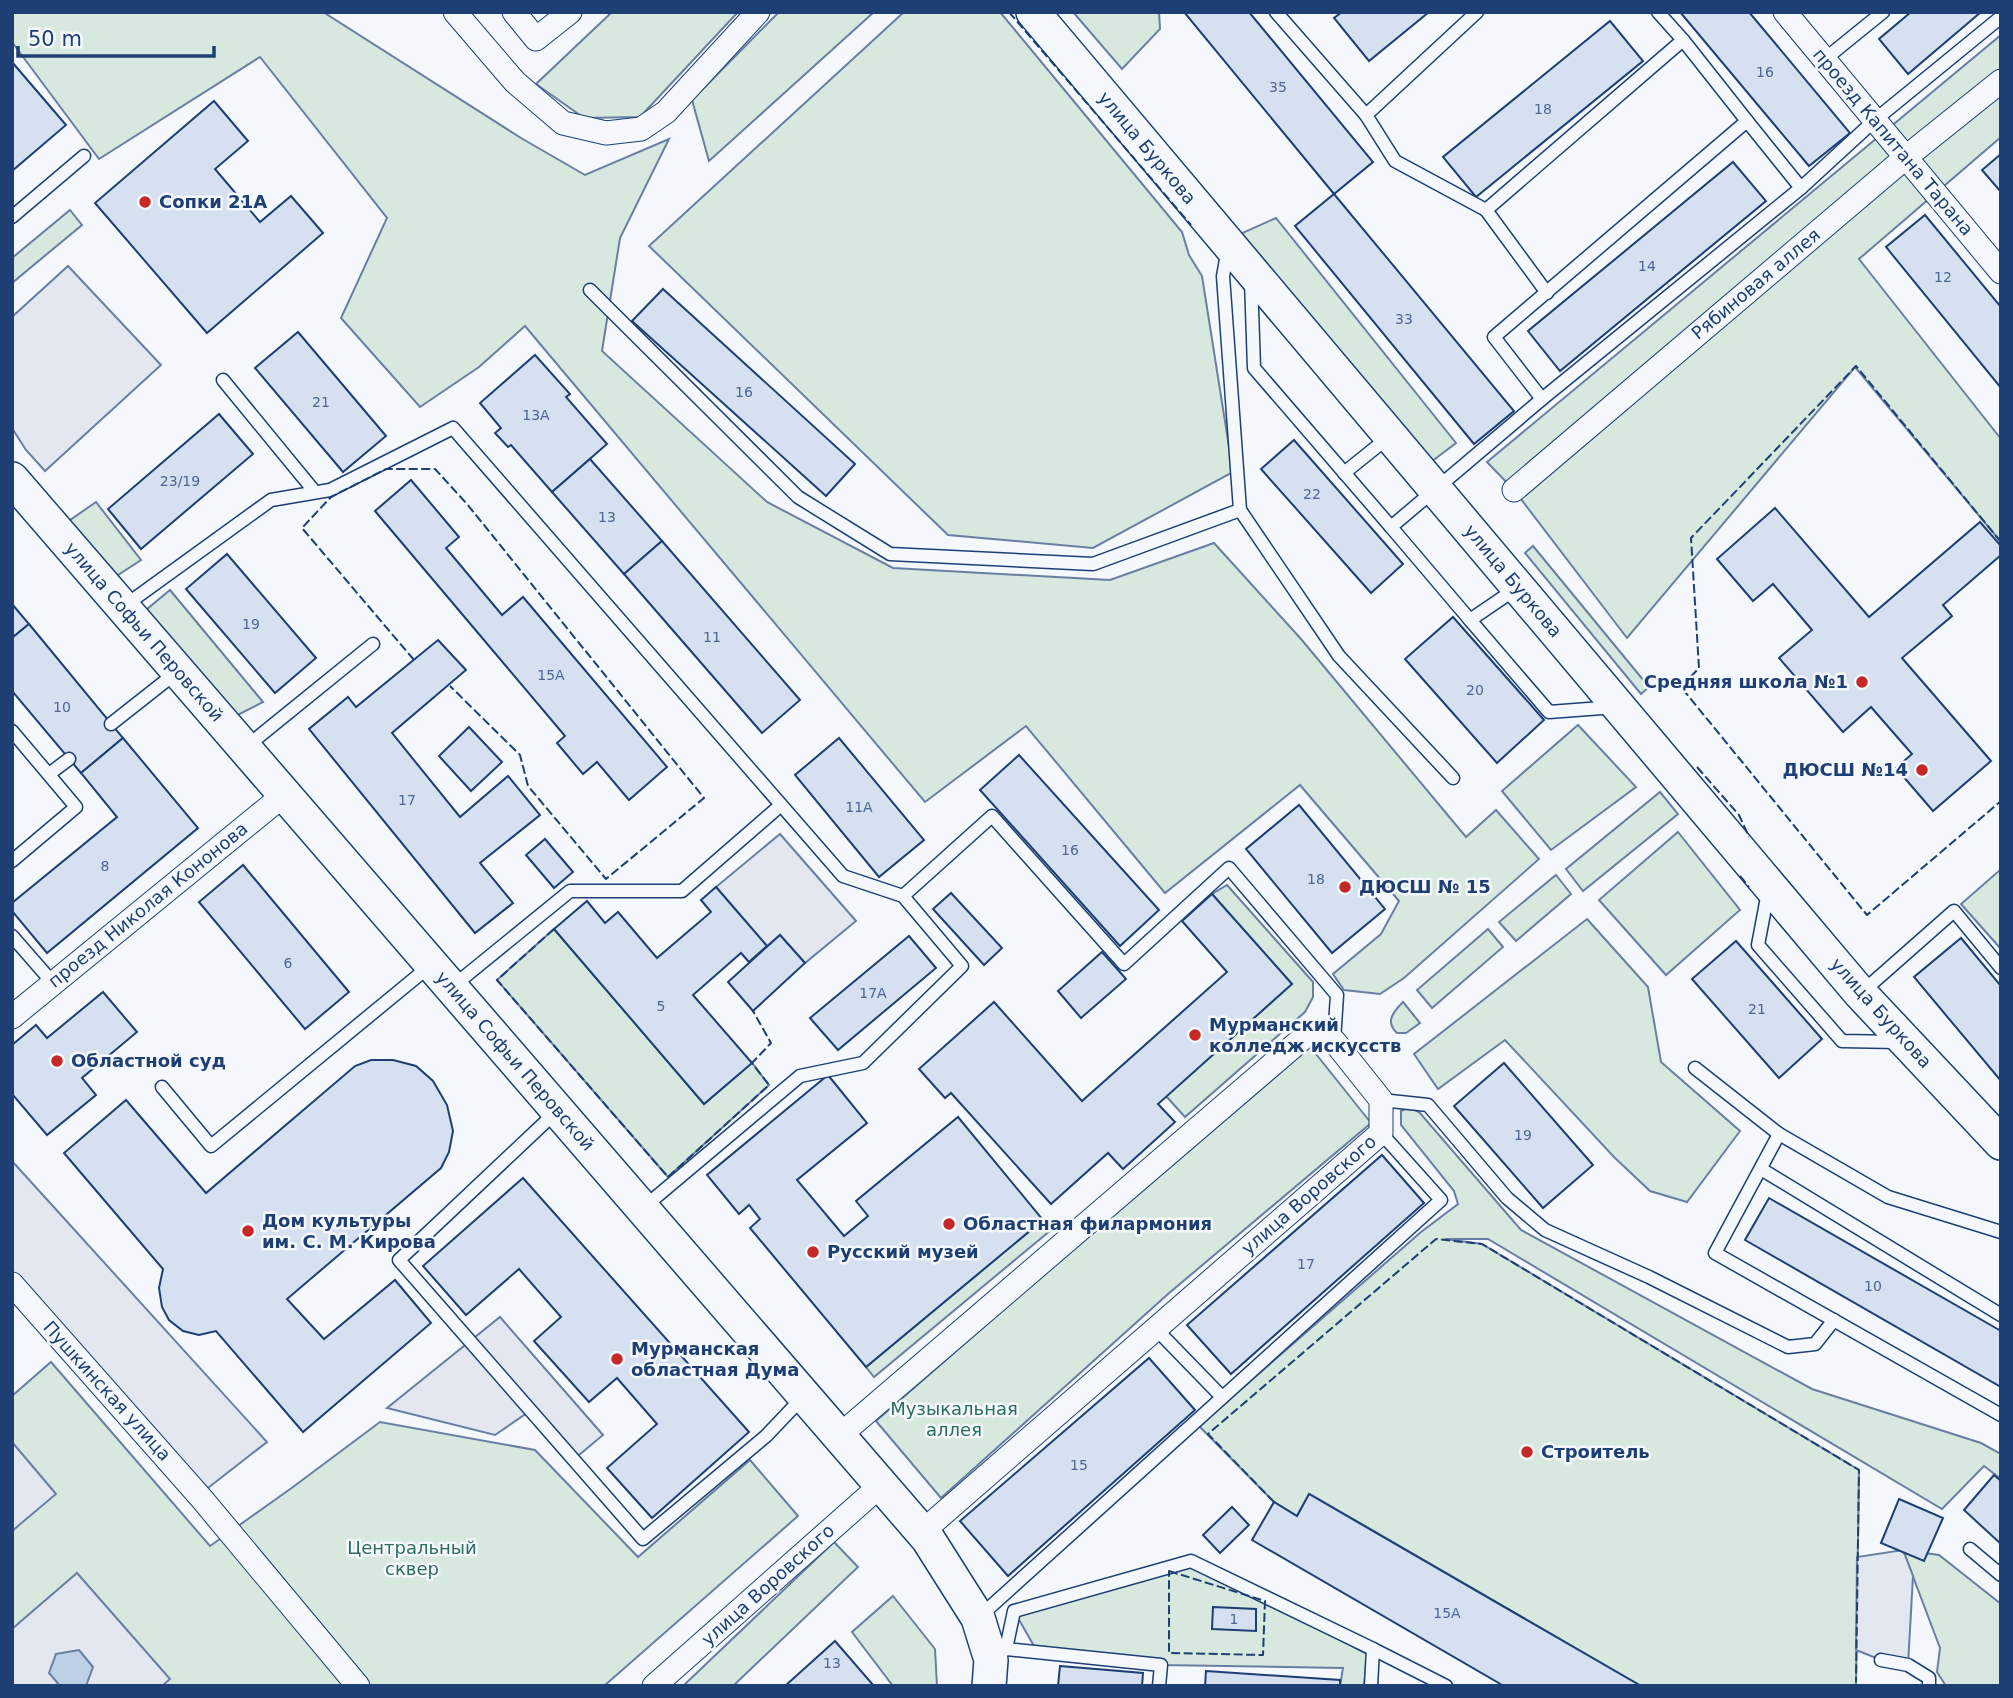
<svg xmlns="http://www.w3.org/2000/svg" width="2013" height="1698" viewBox="0 0 2013 1698" font-family="'DejaVu Sans',sans-serif">
	<rect width="100%" height="100%" fill="#f4f7fb"/>
	<!-- green -->
	<g fill="#d7e8df" stroke="#687fa3" stroke-width="2">
		<polygon points="12,12 323,12 521,138 585,175 669,139 620,238 602,351 767,502 893,568 1110,580 1214,543 1301,639 1466,837 1496,810 1539,859 1404,978 1380,994 1344,990 1333,974 1381,934 1399,901 1300,785 1165,893 1026,726 925,802 525,326 479,367 420,407 341,318 387,218 260,57 99,159 12,42"/>
		<polygon points="612,12 738,12 640,117 584,118 536,84"/>
		<polygon points="779,12 874,12 709,161 692,100"/>
		<polygon points="904,12 1000,12 1182,232 1189,255 1202,276 1233,472 1093,548 948,535 649,246"/>
		<polygon points="1073,12 1159,12 1160,29 1122,69"/>
		<polygon points="2001,35 2001,137 1859,259 2001,439 2001,542 1855,367 1627,638 1514,490 1487,462"/>
		<polygon points="70,210 82,225 12,283 12,258"/>
		<polygon points="1276,218 1456,443 1431,462 1240,234"/>
		<polygon points="96,502 141,560 112,579 63,525"/>
		<polygon points="1533,546 1649,687 1641,694 1525,553"/>
		<polygon points="170,590 263,702 226,721 140,615"/>
		<polygon points="1578,725 1636,787 1551,850 1502,791"/>
		<polygon points="1660,792 1678,814 1583,891 1566,869"/>
		<polygon points="1678,832 1740,910 1666,975 1599,900"/>
		<polygon points="2000,870 2001,871 2001,949 1961,904"/>
		<polygon points="1556,875 1571,894 1516,941 1499,922"/>
		<polygon points="1227,885 1313,982 1313,997 1305,1012 1185,1117 1166,1096 1292,984 1212,894"/>
		<polygon points="1587,919 1648,987 1661,1062 1740,1131 1687,1202 1650,1191 1614,1157 1505,1040 1438,1089 1414,1054"/>
		<polygon points="554,929 704,1104 752,1063 769,1085 668,1177 497,980"/>
		<polygon points="1488,929 1503,947 1432,1008 1417,990"/>
		<path d="M1403,1002L1420,1023L1406,1033H1397C1385,1022 1393,1012 1403,1002Z"/>
		<polygon points="1308,1044 1371,1123 1168,1294 941,1498 876,1421"/>
		<polygon points="1410,1107 1420,1113 1521,1230 1812,1389 1981,1443 2001,1454 2001,1479 1984,1466 1942,1509 1488,1239 1445,1239 1482,1244 1859,1470 1856,1686 1641,1686 1310,1494 1297,1516 1274,1502 1199,1426 1421,1232 1458,1204 1454,1191 1401,1125 1401,1111"/>
		<polygon points="1043,1220 1051,1230 874,1377 866,1367"/>
		<polygon points="51,1362 210,1546 293,1487 380,1422 535,1450 638,1557 750,1460 798,1516 604,1686 12,1686 12,1396"/>
		<polygon points="834,1542 858,1567 733,1686 683,1686"/>
		<polygon points="1903,1550 1939,1555 2001,1604 2001,1686 1946,1686 1937,1672 1940,1648"/>
		<polygon points="1191,1561 1367,1654 1364,1686 1340,1686 1343,1668 1161,1665 1038,1653 1014,1611"/>
		<polygon points="893,1596 935,1649 937,1686 893,1686 852,1632"/>
	</g>
	<!-- parking -->
	<g fill="#e3e8f0" stroke="#687fa3" stroke-width="2">
		<polygon points="68,266 161,365 45,471 26,450 12,428 12,317"/>
		<polygon points="780,834 856,921 805,963 780,935 767,946 716,887"/>
		<polygon points="12,1161 267,1442 199,1495 12,1284"/>
		<polygon points="500,1317 603,1435 573,1460 530,1411 495,1435 387,1408"/>
		<polygon points="12,1442 56,1494 12,1531"/>
		<polygon points="1903,1550 1913,1576 1908,1665 1881,1660 1856,1650 1857,1557"/>
		<polygon points="77,1573 170,1679 162,1686 12,1686 12,1629"/>
	</g>
	<!-- water -->
	<polygon fill="#bed0e5" stroke="#687fa3" stroke-width="2" points="79,1650 93,1667 86,1686 60,1686 49,1673 56,1654"/>
	<!-- building -->
	<g fill="#d5e0f0" stroke="#1d3f73" stroke-width="2">
		<polygon points="1184,12 1249,12 1373,162 1334,194"/>
		<polygon points="1342,12 1429,12 1369,61 1334,18"/>
		<polygon points="1680,12 1749,12 1850,133 1809,166"/>
		<polygon points="1911,12 1981,12 1908,74 1879,39"/>
		<polygon points="1610,21 1643,61 1476,197 1443,157"/>
		<polygon points="12,62 66,125 12,171"/>
		<polygon points="214,101 248,141 215,169 260,222 291,196 323,233 207,333 95,203"/>
		<polygon points="2001,154 2001,192 1982,170"/>
		<polygon points="1733,162 1766,201 1560,371 1528,331"/>
		<polygon points="1334,194 1514,411 1474,444 1295,226"/>
		<polygon points="1925,215 2001,307 2001,388 1886,247"/>
		<polygon points="663,289 855,464 826,496 632,321"/>
		<polygon points="298,332 386,436 343,472 255,368"/>
		<polygon points="535,355 570,394 566,397 607,444 552,492 511,445 508,447 495,433 501,428 480,403"/>
		<polygon points="219,414 253,454 141,549 108,509"/>
		<polygon points="1294,440 1403,564 1371,593 1261,469"/>
		<polygon points="590,459 662,541 624,574 552,492"/>
		<polygon points="411,480 459,537 446,548 502,615 523,597 667,767 629,800 597,762 583,774 557,743 565,736 375,511"/>
		<polygon points="1775,508 1869,617 1980,522 2001,546 2001,555 1943,605 1952,616 1902,658 1991,761 1933,811 1896,768 1912,754 1871,707 1843,732 1779,658 1812,630 1773,584 1753,601 1717,559"/>
		<polygon points="662,541 800,700 762,733 624,574"/>
		<polygon points="227,554 316,658 275,693 186,589"/>
		<polygon points="12,604 29,624 12,638"/>
		<polygon points="1453,617 1544,720 1497,763 1405,659"/>
		<polygon points="29,624 123,738 81,773 12,691 12,638"/>
		<polygon points="438,640 466,670 392,733 460,817 508,776 540,815 480,863 513,903 475,933 309,729 348,697 356,707"/>
		<polygon points="469,727 502,762 471,791 439,756"/>
		<polygon points="123,738 198,828 47,953 12,911 12,903 117,817 81,773"/>
		<polygon points="839,738 924,840 879,877 795,775"/>
		<polygon points="1019,755 1159,910 1120,946 980,790"/>
		<polygon points="1299,805 1385,909 1332,953 1246,849"/>
		<polygon points="545,839 573,872 554,888 526,855"/>
		<polygon points="243,865 349,992 305,1029 199,902"/>
		<polygon points="716,887 767,946 749,962 741,953 693,995 752,1063 704,1104 554,929 587,901 605,923 618,912 657,958 711,912 701,900"/>
		<polygon points="951,893 1002,948 984,965 933,909"/>
		<polygon points="1212,894 1292,984 1158,1104 1175,1122 1123,1169 1108,1153 1051,1204 951,1093 945,1098 919,1069 994,1002 1082,1101 1227,972 1182,921"/>
		<polygon points="780,935 805,963 753,1011 728,982"/>
		<polygon points="909,936 936,968 838,1050 810,1018"/>
		<polygon points="1961,938 2001,986 2001,1081 1914,977"/>
		<polygon points="1736,941 1822,1039 1779,1078 1692,979"/>
		<polygon points="1102,952 1126,979 1081,1018 1058,991"/>
		<polygon points="103,992 137,1032 82,1078 96,1095 47,1135 12,1094 12,1045 36,1025 47,1038"/>
		<polygon points="371,1060 393,1060 416,1066 433,1081 447,1105 453,1131 449,1152 441,1168 287,1299 324,1339 395,1280 431,1323 303,1432 216,1331 199,1335 183,1331 169,1320 162,1307 159,1288 163,1269 64,1153 126,1100 206,1193 355,1066"/>
		<polygon points="1504,1063 1593,1165 1543,1208 1454,1106"/>
		<polygon points="828,1075 867,1123 797,1180 844,1236 868,1216 856,1201 958,1117 1043,1220 866,1367 750,1228 760,1219 749,1205 739,1214 707,1175"/>
		<polygon points="1382,1155 1424,1203 1231,1374 1187,1325"/>
		<polygon points="523,1178 749,1432 652,1518 607,1468 657,1424 617,1378 589,1402 534,1341 561,1317 519,1269 466,1315 423,1266"/>
		<polygon points="1769,1198 2001,1331 2001,1387 1745,1240"/>
		<polygon points="1149,1358 1195,1410 1008,1576 960,1521"/>
		<polygon points="1994,1475 2001,1481 2001,1544 1964,1510"/>
		<polygon points="1309,1494 1641,1686 1504,1686 1252,1540 1274,1502 1297,1516"/>
		<polygon points="1899,1499 1943,1518 1924,1561 1881,1543"/>
		<polygon points="1232,1507 1249,1525 1220,1553 1203,1535"/>
		<polygon points="1213,1607 1256,1609 1256,1631 1212,1629"/>
		<polygon points="835,1641 874,1686 785,1686"/>
		<polygon points="1060,1666 1143,1673 1142,1686 1058,1686"/>
		<polygon points="1206,1671 1340,1680 1340,1686 1205,1686"/>
	</g>
	<g fill="none" stroke-linecap="round" stroke-linejoin="round">
		<!-- lane casing -->
		<g stroke="#1d3f73" stroke-width="15">
			<g id="lane">
				<polyline points="1276,12 1366,115"/>
				<polyline points="1477,12 1366,115 1395,161 1486,210 1683,40 1747,121"/>
				<polyline points="1658,12 1683,40"/>
				<polyline points="1825,59 1883,12"/>
				<polyline points="1486,210 1547,293"/>
				<polyline points="12,217 84,156"/>
				<polyline points="1228,249 1223,276 1240,510 1339,656 1453,778"/>
				<polyline points="1251,280 1254,368 1391,527"/>
				<polyline points="590,290 798,497 890,554 1093,564 1240,510"/>
				<polyline points="223,380 315,492"/>
				<polyline points="1542,399 1494,337 1747,121 1801,188"/>
				<polyline points="1344,473 1390,436"/>
				<polyline points="1517,588 1470,620 1549,712 1615,707"/>
				<polyline points="123,607 271,500 330,490 453,428 843,876 903,896 962,966 863,1063 800,1076 643,1208"/>
				<polyline points="1470,620 1391,527 1542,399 1801,188 1875,120 2001,17"/>
				<polyline points="111,724 177,672"/>
				<polyline points="12,731 76,807 12,861"/>
				<polyline points="246,747 373,644"/>
				<polyline points="49,774 69,759"/>
				<polyline points="1768,892 1758,945 1842,1041 1898,1042"/>
				<polyline points="903,896 992,816 1124,964 1229,868 1337,995 1334,1041"/>
				<polyline points="12,936 53,983"/>
				<polyline points="452,987 570,891 682,891 781,805"/>
				<polyline points="1861,993 1954,911 2001,968"/>
				<polyline points="1695,1068 1779,1134 1888,1197 2001,1232"/>
				<polyline points="162,1087 211,1146 431,965"/>
				<polyline points="1381,1100 1428,1105 1507,1198 1545,1230 1649,1277 1788,1347 1815,1344 1834,1320"/>
				<polyline points="557,1111 399,1260 643,1539 766,1436 804,1396"/>
				<polyline points="1779,1134 1715,1253 2001,1415"/>
				<polyline points="1761,1169 2001,1315"/>
				<polyline points="1155,1328 1222,1397"/>
				<polyline points="1970,1549 2001,1575"/>
				<polyline points="978,1618 1441,1200 1381,1133"/>
				<polyline points="1006,1649 1161,1665 1159,1686"/>
				<polyline points="1373,1649 1446,1686"/>
				<polyline points="994,1658 1006,1649 1014,1611 1191,1561 1373,1649 1371,1686"/>
				<polyline points="1881,1660 1908,1665 1929,1678 1929,1686"/>
			</g>
		</g>
		<!-- street casing -->
		<g stroke="#1d3f73" stroke-width="25">
			<g id="street">
				<polyline points="455,12 515,82 563,123 606,133 641,129 666,112 758,12"/>
				<polyline points="514,12 536,39 570,12"/>
				<polyline points="1785,12 2001,272"/>
				<polyline points="1514,490 1905,158 2001,81"/>
				<polyline points="12,1017 285,794"/>
				<polyline points="12,1284 202,1499 358,1686"/>
				<polyline points="839,1436 1309,1033 1334,1041 1381,1100 1381,1133 922,1532"/>
				<polyline points="654,1686 881,1485"/>
			</g>
		</g>
		<!-- secondary casing -->
		<g stroke="#1d3f73" stroke-width="36">
			<g id="secondary">
				<polyline points="1033,12 1860,993 2001,1143"/>
				<polyline points="12,479 928,1539 978,1618 991,1660 989,1686"/>
			</g>
		</g>
		<!-- lane -->
		<use href="#lane" stroke="#f4f7fb" stroke-width="12"/>
		<!-- street -->
		<use href="#street" stroke="#f4f7fb" stroke-width="23"/>
		<!-- secondary -->
		<use href="#secondary" stroke="#f4f7fb" stroke-width="33"/>
		<!-- fence -->
		<g stroke="#1d3f73" stroke-width="2" stroke-dasharray="9 3.5" stroke-linecap="butt">
			<polyline points="1009,12 1191,225"/>
			<polyline points="2001,542 1856,366 1691,538 1699,668 1681,687 1867,915 2001,801"/>
			<polyline points="414,660 302,528 331,497 386,469 435,469 467,504 704,798 606,879 528,786 520,755 450,686"/>
			<polyline points="1697,767 1739,815 1749,837"/>
			<polyline points="1740,876 1749,887"/>
			<polyline points="554,929 497,980 668,1177 769,1085 752,1063 771,1043 753,1011"/>
			<polyline points="1274,1502 1208,1434 1436,1239 1482,1244 1859,1470 1856,1682"/>
			<polygon points="1169,1571 1265,1601 1263,1655 1169,1653"/>
		</g>
	</g>
	<!-- markers -->
	<g fill="#c62828" stroke="#f4f7fb" stroke-width="2.5">
		<circle cx="145" cy="202" r="7"/>
		<circle cx="1862" cy="682" r="7"/>
		<circle cx="1922" cy="770" r="7"/>
		<circle cx="1345" cy="887" r="7"/>
		<circle cx="1195" cy="1035" r="7"/>
		<circle cx="57" cy="1061" r="7"/>
		<circle cx="949" cy="1224" r="7"/>
		<circle cx="248" cy="1231" r="7"/>
		<circle cx="813" cy="1252" r="7"/>
		<circle cx="617" cy="1359" r="7"/>
		<circle cx="1527" cy="1452" r="7"/>
	</g>
	<g text-anchor="middle" stroke-width="5" stroke-linejoin="round" paint-order="stroke">
		<!-- number labels -->
		<g font-size="14" fill="#4b6792">
			<text x="1765" y="77">16</text>
			<text x="1278" y="92">35</text>
			<text x="1543" y="114">18</text>
			<text x="1647" y="271">14</text>
			<text x="1943" y="282">12</text>
			<text x="1404" y="324">33</text>
			<text x="744" y="397">16</text>
			<text x="321" y="407">21</text>
			<text x="536" y="420">13А</text>
			<text x="180" y="486">23/19</text>
			<text x="1312" y="499">22</text>
			<text x="607" y="522">13</text>
			<text x="251" y="629">19</text>
			<text x="712" y="642">11</text>
			<text x="551" y="680">15А</text>
			<text x="1475" y="695">20</text>
			<text x="62" y="712">10</text>
			<text x="407" y="805">17</text>
			<text x="859" y="812">11А</text>
			<text x="1070" y="855">16</text>
			<text x="105" y="871">8</text>
			<text x="1316" y="884">18</text>
			<text x="288" y="968">6</text>
			<text x="873" y="998">17А</text>
			<text x="661" y="1011">5</text>
			<text x="1757" y="1014">21</text>
			<text x="1523" y="1140">19</text>
			<text x="1306" y="1269">17</text>
			<text x="1873" y="1291">10</text>
			<text x="1079" y="1470">15</text>
			<text x="1447" y="1618">15А</text>
			<text x="1234" y="1624">1</text>
			<text x="832" y="1668">13</text>
		</g>
		<!-- street labels -->
		<g font-size="18" fill="#1d3f73" stroke="#f4f7fb">
			<text transform="translate(1893 142) rotate(50)" y="6">проезд Капитана Тарана</text>
			<text transform="translate(1147 148) rotate(50)" y="6">улица Буркова</text>
			<text transform="translate(1756 284) rotate(-40)" y="6">Рябиновая аллея</text>
			<text transform="translate(1513 581) rotate(50)" y="6">улица Буркова</text>
			<text transform="translate(144 632) rotate(49)" y="6">улица Софьи Перовской</text>
			<text transform="translate(148 905) rotate(-39)" y="6">проезд Николая Кононова</text>
			<text transform="translate(1881 1013) rotate(48)" y="6">улица Буркова</text>
			<text transform="translate(515 1061) rotate(49)" y="6">улица Софьи Перовской</text>
			<text transform="translate(1309 1195) rotate(-41)" y="6">улица Воровского</text>
			<text transform="translate(107 1391) rotate(48)" y="6">Пушкинская улица</text>
			<text transform="translate(768 1585) rotate(-42)" y="6">улица Воровского</text>
		</g>
		<!-- poi labels -->
		<g font-size="18" font-weight="bold" fill="#1d3f73" stroke="#f4f7fb" text-anchor="start">
			<text x="159" y="208">Сопки 21А</text>
			<text x="1848" y="688" text-anchor="end">Средняя школа №1</text>
			<text x="1908" y="776" text-anchor="end">ДЮСШ №14</text>
			<text x="1359" y="893">ДЮСШ № 15</text>
			<text x="1209" y="1031">Мурманский<tspan x="1209" dy="21">колледж искусств</tspan></text>
			<text x="71" y="1067">Областной суд</text>
			<text x="262" y="1227">Дом культуры<tspan x="262" dy="21">им. С. М. Кирова</tspan></text>
			<text x="963" y="1230">Областная филармония</text>
			<text x="827" y="1258">Русский музей</text>
			<text x="631" y="1355">Мурманская<tspan x="631" dy="21">областная Дума</tspan></text>
			<text x="1541" y="1458">Строитель</text>
		</g>
		<!-- park labels -->
		<g font-size="18" fill="#2c6c60" stroke="#f4f7fb">
			<text x="954" y="1415">Музыкальная<tspan x="954" dy="21">аллея</tspan></text>
			<text x="412" y="1554">Центральный<tspan x="412" dy="21">сквер</tspan></text>
		</g>
	</g>
	<!-- border -->
	<rect width="2013" height="1698" fill="none" stroke="#1d3f73" stroke-width="28"/>
	<!-- scale -->
	<path d="M18 46v10h196v-10" fill="none" stroke="#1d3f73" stroke-width="3.5"/>
	<text x="28" y="46" font-size="21" fill="#1d3f73" stroke="#f4f7fb" stroke-width="5" paint-order="stroke">50 m</text>
</svg>
